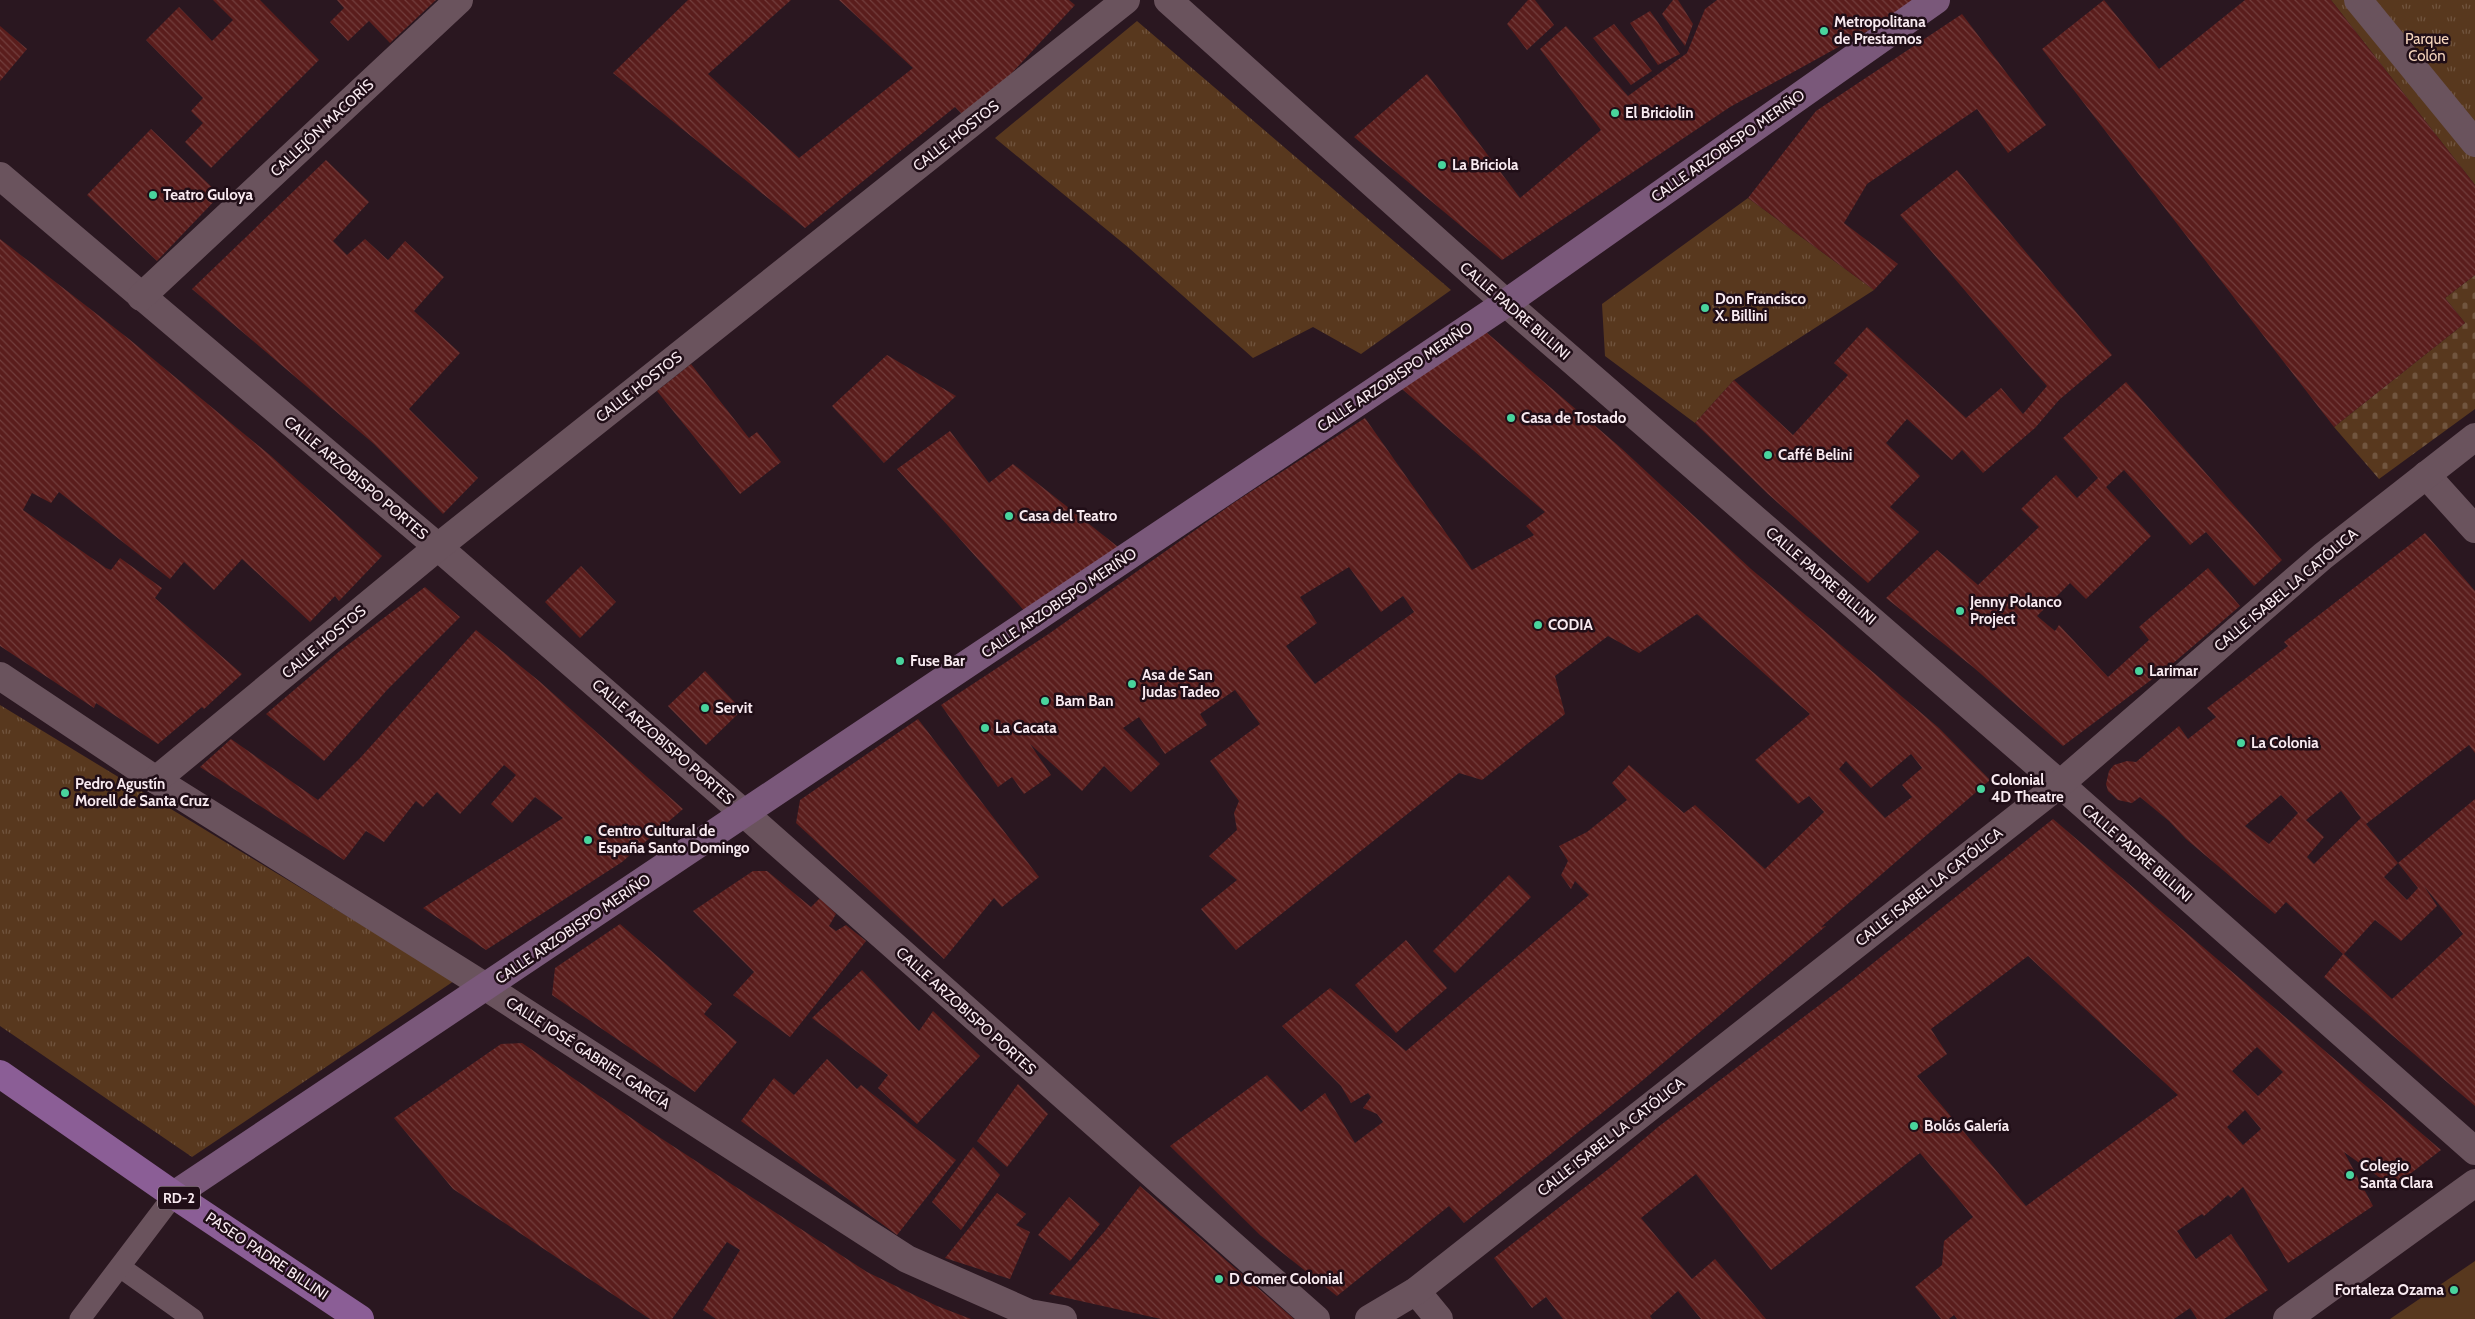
<svg xmlns="http://www.w3.org/2000/svg" width="2475" height="1319" viewBox="0 0 2475 1319" font-family="Cabin,sans-serif">
	<defs>
		<pattern id="cemetery-stones" width="16" height="16" patternUnits="userSpaceOnUse" patternTransform="scale(1.25)"><rect width="16" height="16" fill="#58381e"/><path d="M2 7V4a2 2 0 0 1 4 0v3zM10 15v-3a2 2 0 0 1 4 0v3z" fill="#71553f"/></pattern>
		<pattern id="park-tufts" width="24" height="20" patternUnits="userSpaceOnUse" patternTransform="scale(1.25)"><rect width="24" height="20" fill="#58381e"/><path d="M3 7l-1-3M5 7V3M7 7l1-3M15 17l-1-3M17 17v-4M19 17l1-3" fill="none" stroke="#71553f"/></pattern>
		<pattern id="building-back-hatch" width="6" height="6" patternUnits="userSpaceOnUse" patternTransform="scale(1.25)"><rect width="6" height="6" fill="#5a1d1c"/><path d="M-1 5l2 2M0 0l6 6M5-1l2 2" fill="none" stroke="#723e3d"/></pattern>
	</defs>
	<rect width="100%" height="100%" fill="#2a1720"/>
	<!-- grass -->
	<polygon fill="#58381e" points="2475,1261 2475,1319 2390,1319"/>
	<!-- cemetery -->
	<polygon fill="url(#cemetery-stones)" points="2475,275 2475,409 2379,479 2334,427 2465,323 2445,298"/>
	<!-- park -->
	<g fill="url(#park-tufts)">
		<polygon points="2331,0 2475,0 2475,185"/>
		<polygon points="1137,21 1451,290 1361,354 1313,327 1253,358 1129,248 995,138"/>
		<polygon points="1748,198 1874,290 1734,380 1695,423 1605,356 1602,304"/>
		<polygon points="0,705 454,981 192,1157 0,1026"/>
	</g>
	<!-- building -->
	<g fill="url(#building-back-hatch)" fill-rule="evenodd">
		<polygon points="213,0 260,0 319,60 211,168 185,142 203,123 191,111 203,98 146,40 179,7 212,41 233,20"/>
		<polygon points="337,0 436,0 390,43 369,21 348,41 330,22 344,8"/>
		<polygon points="688,0 791,0 708,74 799,158 913,68 839,0 1069,0 1075,5 968,120 955,107 805,228 613,73"/>
		<polygon points="1528,0 1535,0 1554,25 1527,50 1507,24"/>
		<polygon points="1673,0 1678,0 1693,24 1685,46 1662,14"/>
		<polygon points="1717,0 1920,0 1918,3 1730,107 1502,260 1354,137 1427,74 1520,198 1601,130 1540,49 1566,26 1628,96 1687,53 1705,9"/>
		<polygon points="2104,0 2159,69 2245,0 2331,0 2475,185 2475,275 2445,298 2465,323 2334,427 2042,49"/>
		<polygon points="1650,11 1680,54 1658,65 1630,23"/>
		<polygon points="1962,14 2046,125 2008,153 1977,109 1867,184 1844,223 1898,264 1874,290 1748,198 1816,111"/>
		<polygon points="1614,24 1652,71 1631,85 1593,38"/>
		<polygon points="0,26 27,49 0,81"/>
		<polygon points="151,129 220,195 157,261 87,195"/>
		<polygon points="326,160 369,202 333,241 347,255 365,239 388,260 405,241 444,277 414,311 460,353 409,409 478,478 443,514 374,444 192,289"/>
		<polygon points="1957,170 2112,355 2059,400 2035,428 1983,473 1962,450 1952,460 1907,419 1886,443 1920,476 1890,507 1919,532 1868,583 1768,494 1695,423 1734,380 1793,435 1848,375 1834,363 1867,327 1966,418 2001,388 2023,414 2047,386 1900,215"/>
		<polygon points="0,239 129,339 271,456 382,556 339,601 335,596 310,622 242,559 214,590 184,562 170,579 59,492 51,503 32,493 23,510 106,568 111,570 120,558 162,588 155,598 242,674 204,709 202,707 158,744 96,703 94,708 0,646"/>
		<path d="M1486,332L1621,448L1751,569L1939,728L1990,780L1821,927L1826,926L1637,1085L1464,1223L1449,1206L1337,1296L1260,1235L1170,1146L1267,1075L1301,1112L1325,1093L1355,1143L1383,1122L1377,1114L1363,1108L1371,1097L1368,1093L1351,1103L1341,1086L1282,1026L1330,988L1406,1051L1589,895L1575,881L1571,889L1561,875L1568,861L1559,846L1587,832L1627,800L1612,783L1629,765L1684,813L1695,805L1765,869L1824,812L1809,796L1798,804L1755,760L1810,714L1697,614L1639,653L1608,636L1555,676L1565,714L1482,780L1459,773L1236,950L1201,909L1237,880L1209,856L1237,830L1234,813L1239,801L1210,761L1260,724L1235,690L1200,714L1207,725L1165,754L1139,717L1123,728L1160,764L1131,792L1104,766L1082,791L1030,744L1051,775L1024,794L1012,777L998,787L941,705L1050,633L1235,502L1365,418L1472,570L1534,535L1526,526L1545,512L1402,389ZM1349,567L1381,612L1403,596L1414,612L1315,684L1286,646L1317,623L1300,597ZM1911,754L1922,768L1902,785L1912,797L1885,818L1839,769L1846,761L1871,788Z"/>
		<polygon points="887,355 956,396 884,463 832,406"/>
		<polygon points="691,364 749,438 757,432 781,462 740,494 657,391"/>
		<polygon points="2126,382 2282,560 2254,586 2206,532 2190,545 2124,470 2106,487 2151,536 2086,599 2070,583 2037,616 2055,631 2059,625 2108,677 2149,640 2139,627 2208,568 2240,606 2171,665 2063,746 1973,667 1886,598 1937,550 1978,585 2039,527 2021,509 2056,475 2077,498 2098,478 2063,438"/>
		<polygon points="950,431 989,483 1013,464 1122,550 1029,616 897,469"/>
		<path d="M2425,533L2475,591V753L2469,745L2366,824L2398,863L2384,877L2407,900L2418,888L2398,863L2475,799V1106L2324,977L2343,954L2286,902L2275,914L2186,839L2169,821L2140,797L2132,803L2118,800L2108,791L2106,784L2109,771L2114,765L2127,761L2136,762L2179,726L2188,739L2216,717L2207,708L2288,646L2284,642ZM2341,791L2361,818L2314,864L2307,857L2324,837L2306,820ZM2281,795L2298,813L2269,844L2245,826ZM2424,886L2463,934L2392,999L2344,954L2375,920L2401,941L2437,906Z"/>
		<polygon points="581,566 616,602 580,638 545,602"/>
		<polygon points="425,587 460,617 387,690 324,761 266,714 341,650"/>
		<polygon points="476,630 539,681 683,809 622,862 486,950 423,908 563,818 535,797 512,823 491,804 516,775 504,765 460,814 437,792 423,807 416,801 384,842 366,831 344,860 200,767 231,739 318,800 361,757"/>
		<polygon points="705,671 742,710 706,745 668,706"/>
		<polygon points="918,719 1039,877 1002,907 994,898 944,959 796,823 800,800"/>
		<path d="M2053,819L2441,1150L2393,1187L2344,1152L2373,1206L2288,1263L2243,1187L2231,1198L2228,1195L2204,1216L2202,1214L2177,1231L2196,1259L2231,1234L2268,1290L2224,1319H2197L2190,1308L2174,1319H1957L1954,1315L1949,1319H1941L1915,1287L1942,1265L1944,1241L1973,1217L1920,1153L1771,1270L1696,1174L1641,1218L1692,1279L1715,1259L1766,1319H1701L1678,1291L1650,1316L1652,1319H1563L1546,1297L1532,1308L1494,1258L1611,1167L1658,1127L1842,988ZM2028,956L2178,1095L2026,1206L1917,1076L1947,1054L1931,1029ZM2257,1047L2283,1072L2258,1096L2232,1071ZM2245,1110L2261,1129L2243,1145L2227,1127Z"/>
		<polygon points="753,871 767,871 811,907 820,898 836,914 829,926 836,931 846,925 866,941 790,1037 733,995 754,972 693,911"/>
		<polygon points="1509,875 1531,897 1455,973 1433,951"/>
		<polygon points="620,924 712,1004 704,1014 737,1042 695,1092 552,995 555,968"/>
		<polygon points="1406,940 1447,988 1396,1033 1355,985"/>
		<polygon points="862,970 919,1031 933,1011 980,1056 917,1124 878,1088 888,1075 812,1018"/>
		<polygon points="522,1043 659,1137 867,1272 937,1306 971,1319 716,1319 703,1310 740,1250 727,1242 672,1319 650,1319 453,1189 394,1118 501,1044"/>
		<polygon points="827,1059 857,1089 861,1085 956,1160 897,1235 741,1121 774,1078 794,1095"/>
		<polygon points="1018,1084 1048,1114 1007,1167 977,1141"/>
		<polygon points="973,1147 1000,1175 961,1230 932,1202"/>
		<polygon points="1140,1186 1294,1319 1161,1319 1049,1294 1105,1231"/>
		<polygon points="997,1193 1026,1214 1016,1225 1030,1232 1010,1279 945,1258"/>
		<polygon points="1069,1197 1100,1224 1070,1261 1038,1235"/>
	</g>
	<g fill="none" stroke-linecap="round" stroke-linejoin="round">
		<!-- lane -->
		<g stroke="#6a535d" stroke-width="21">
			<polyline points="120,1267 193,1319"/>
			<polyline points="80,1319 174,1195"/>
		</g>
		<!-- street -->
		<g stroke="#6a535d" stroke-width="28">
			<polyline points="1168,0 1506,303 2060,784 2475,1151"/>
			<polyline points="2358,0 2475,143"/>
			<polyline points="0,176 438,547 745,814 1316,1319"/>
			<polyline points="141,297 459,0"/>
			<polyline points="2426,475 2475,529"/>
			<polyline points="0,676 156,780 486,987 907,1259 1029,1313 1063,1319"/>
			<polyline points="156,780 438,547 1126,0"/>
			<polyline points="1416,1291 1439,1319"/>
			<polyline points="1369,1319 1416,1291 2060,784 2323,556 2475,437"/>
			<polyline points="2287,1319 2475,1183"/>
		</g>
		<!-- secondary -->
		<polyline stroke="#7a587a" stroke-width="28" points="174,1195 1506,303 1936,0"/>
		<!-- primary -->
		<polyline stroke="#8b5e96" stroke-width="28" points="0,1074 174,1195 360,1319"/>
	</g>
	<!-- markers -->
	<g fill="#49d49d" stroke="#200e17" stroke-width="2">
		<circle cx="1824" cy="31" r="5"/>
		<circle cx="1615" cy="113" r="5"/>
		<circle cx="1442" cy="165" r="5"/>
		<circle cx="153" cy="195" r="5"/>
		<circle cx="1705" cy="308" r="5"/>
		<circle cx="1511" cy="418" r="5"/>
		<circle cx="1768" cy="455" r="5"/>
		<circle cx="1009" cy="516" r="5"/>
		<circle cx="1960" cy="611" r="5"/>
		<circle cx="1538" cy="625" r="5"/>
		<circle cx="900" cy="661" r="5"/>
		<circle cx="2139" cy="671" r="5"/>
		<circle cx="1132" cy="684" r="5"/>
		<circle cx="1045" cy="701" r="5"/>
		<circle cx="705" cy="708" r="5"/>
		<circle cx="985" cy="728" r="5"/>
		<circle cx="2241" cy="743" r="5"/>
		<circle cx="1981" cy="789" r="5"/>
		<circle cx="65" cy="793" r="5"/>
		<circle cx="588" cy="840" r="5"/>
		<circle cx="1914" cy="1126" r="5"/>
		<circle cx="2350" cy="1175" r="5"/>
		<circle cx="1219" cy="1279" r="5"/>
		<circle cx="2454" cy="1290" r="5"/>
	</g>
	<g text-anchor="middle" stroke-width="5" stroke-linejoin="round" paint-order="stroke">
		<!-- shield labels -->
		<rect fill="#200e17" stroke="#b7a8af" stroke-width="1" x="158" y="1186.5" width="42" height="23" rx="4"/>
		<g font-size="14" font-weight="bold" fill="#f8eaf0">
			<text x="179" y="1203">RD-2</text>
		</g>
		<!-- poi labels -->
		<g font-size="15" font-weight="bold" fill="#f8eaf0" stroke="#200e17" text-anchor="start">
			<text x="1834" y="27">Metropolitana<tspan x="1834" dy="17">de Prestamos</tspan></text>
			<text x="1625" y="118">El Briciolin</text>
			<text x="1452" y="170">La Briciola</text>
			<text x="163" y="200">Teatro Guloya</text>
			<text x="1715" y="304">Don Francisco<tspan x="1715" dy="17">X. Billini</tspan></text>
			<text x="1521" y="423">Casa de Tostado</text>
			<text x="1778" y="460">Caffé Belini</text>
			<text x="1019" y="521">Casa del Teatro</text>
			<text x="1970" y="607">Jenny Polanco<tspan x="1970" dy="17">Project</tspan></text>
			<text x="1548" y="630">CODIA</text>
			<text x="910" y="666">Fuse Bar</text>
			<text x="2149" y="676">Larimar</text>
			<text x="1142" y="680">Asa de San<tspan x="1142" dy="17">Judas Tadeo</tspan></text>
			<text x="1055" y="706">Bam Ban</text>
			<text x="715" y="713">Servit</text>
			<text x="995" y="733">La Cacata</text>
			<text x="2251" y="748">La Colonia</text>
			<text x="1991" y="785">Colonial<tspan x="1991" dy="17">4D Theatre</tspan></text>
			<text x="75" y="789">Pedro Agustín<tspan x="75" dy="17">Morell de Santa Cruz</tspan></text>
			<text x="598" y="836">Centro Cultural de<tspan x="598" dy="17">España Santo Domingo</tspan></text>
			<text x="1924" y="1131">Bolós Galería</text>
			<text x="2360" y="1171">Colegio<tspan x="2360" dy="17">Santa Clara</tspan></text>
			<text x="1229" y="1284">D Comer Colonial</text>
			<text x="2444" y="1295" text-anchor="end">Fortaleza Ozama</text>
		</g>
		<!-- park labels -->
		<g font-size="15" fill="#f6d6be" stroke="#200e17">
			<text x="2427" y="44">Parque<tspan x="2427" dy="17">Colón</tspan></text>
		</g>
		<!-- street labels -->
		<g font-size="15" fill="#f8eaf0" stroke="#200e17">
			<text transform="translate(322 128) rotate(-43)" y="5">CALLEJÓN MACORÍS</text>
			<text transform="translate(956 136) rotate(-38)" y="5">CALLE HOSTOS</text>
			<text transform="translate(1728 146) rotate(-35)" y="5">CALLE ARZOBISPO MERIÑO</text>
			<text transform="translate(1515 311) rotate(41)" y="5">CALLE PADRE BILLINI</text>
			<text transform="translate(1395 377) rotate(-34)" y="5">CALLE ARZOBISPO MERIÑO</text>
			<text transform="translate(639 387) rotate(-38)" y="5">CALLE HOSTOS</text>
			<text transform="translate(356 478) rotate(40)" y="5">CALLE ARZOBISPO PORTES</text>
			<text transform="translate(1821 576) rotate(41)" y="5">CALLE PADRE BILLINI</text>
			<text transform="translate(2286 590) rotate(-40)" y="5">CALLE ISABEL LA CATÓLICA</text>
			<text transform="translate(1059 603) rotate(-34)" y="5">CALLE ARZOBISPO MERIÑO</text>
			<text transform="translate(324 642) rotate(-40)" y="5">CALLE HOSTOS</text>
			<text transform="translate(663 742) rotate(41)" y="5">CALLE ARZOBISPO PORTES</text>
			<text transform="translate(2137 853) rotate(41)" y="5">CALLE PADRE BILLINI</text>
			<text transform="translate(1929 887) rotate(-38)" y="5">CALLE ISABEL LA CATÓLICA</text>
			<text transform="translate(573 929) rotate(-34)" y="5">CALLE ARZOBISPO MERIÑO</text>
			<text transform="translate(966 1011) rotate(42)" y="5">CALLE ARZOBISPO PORTES</text>
			<text transform="translate(588 1053) rotate(33)" y="5">CALLE JOSÉ GABRIEL GARCÍA</text>
			<text transform="translate(1611 1137) rotate(-38)" y="5">CALLE ISABEL LA CATÓLICA</text>
			<text transform="translate(267 1256) rotate(34)" y="5">PASEO PADRE BILLINI</text>
		</g>
	</g>
</svg>
